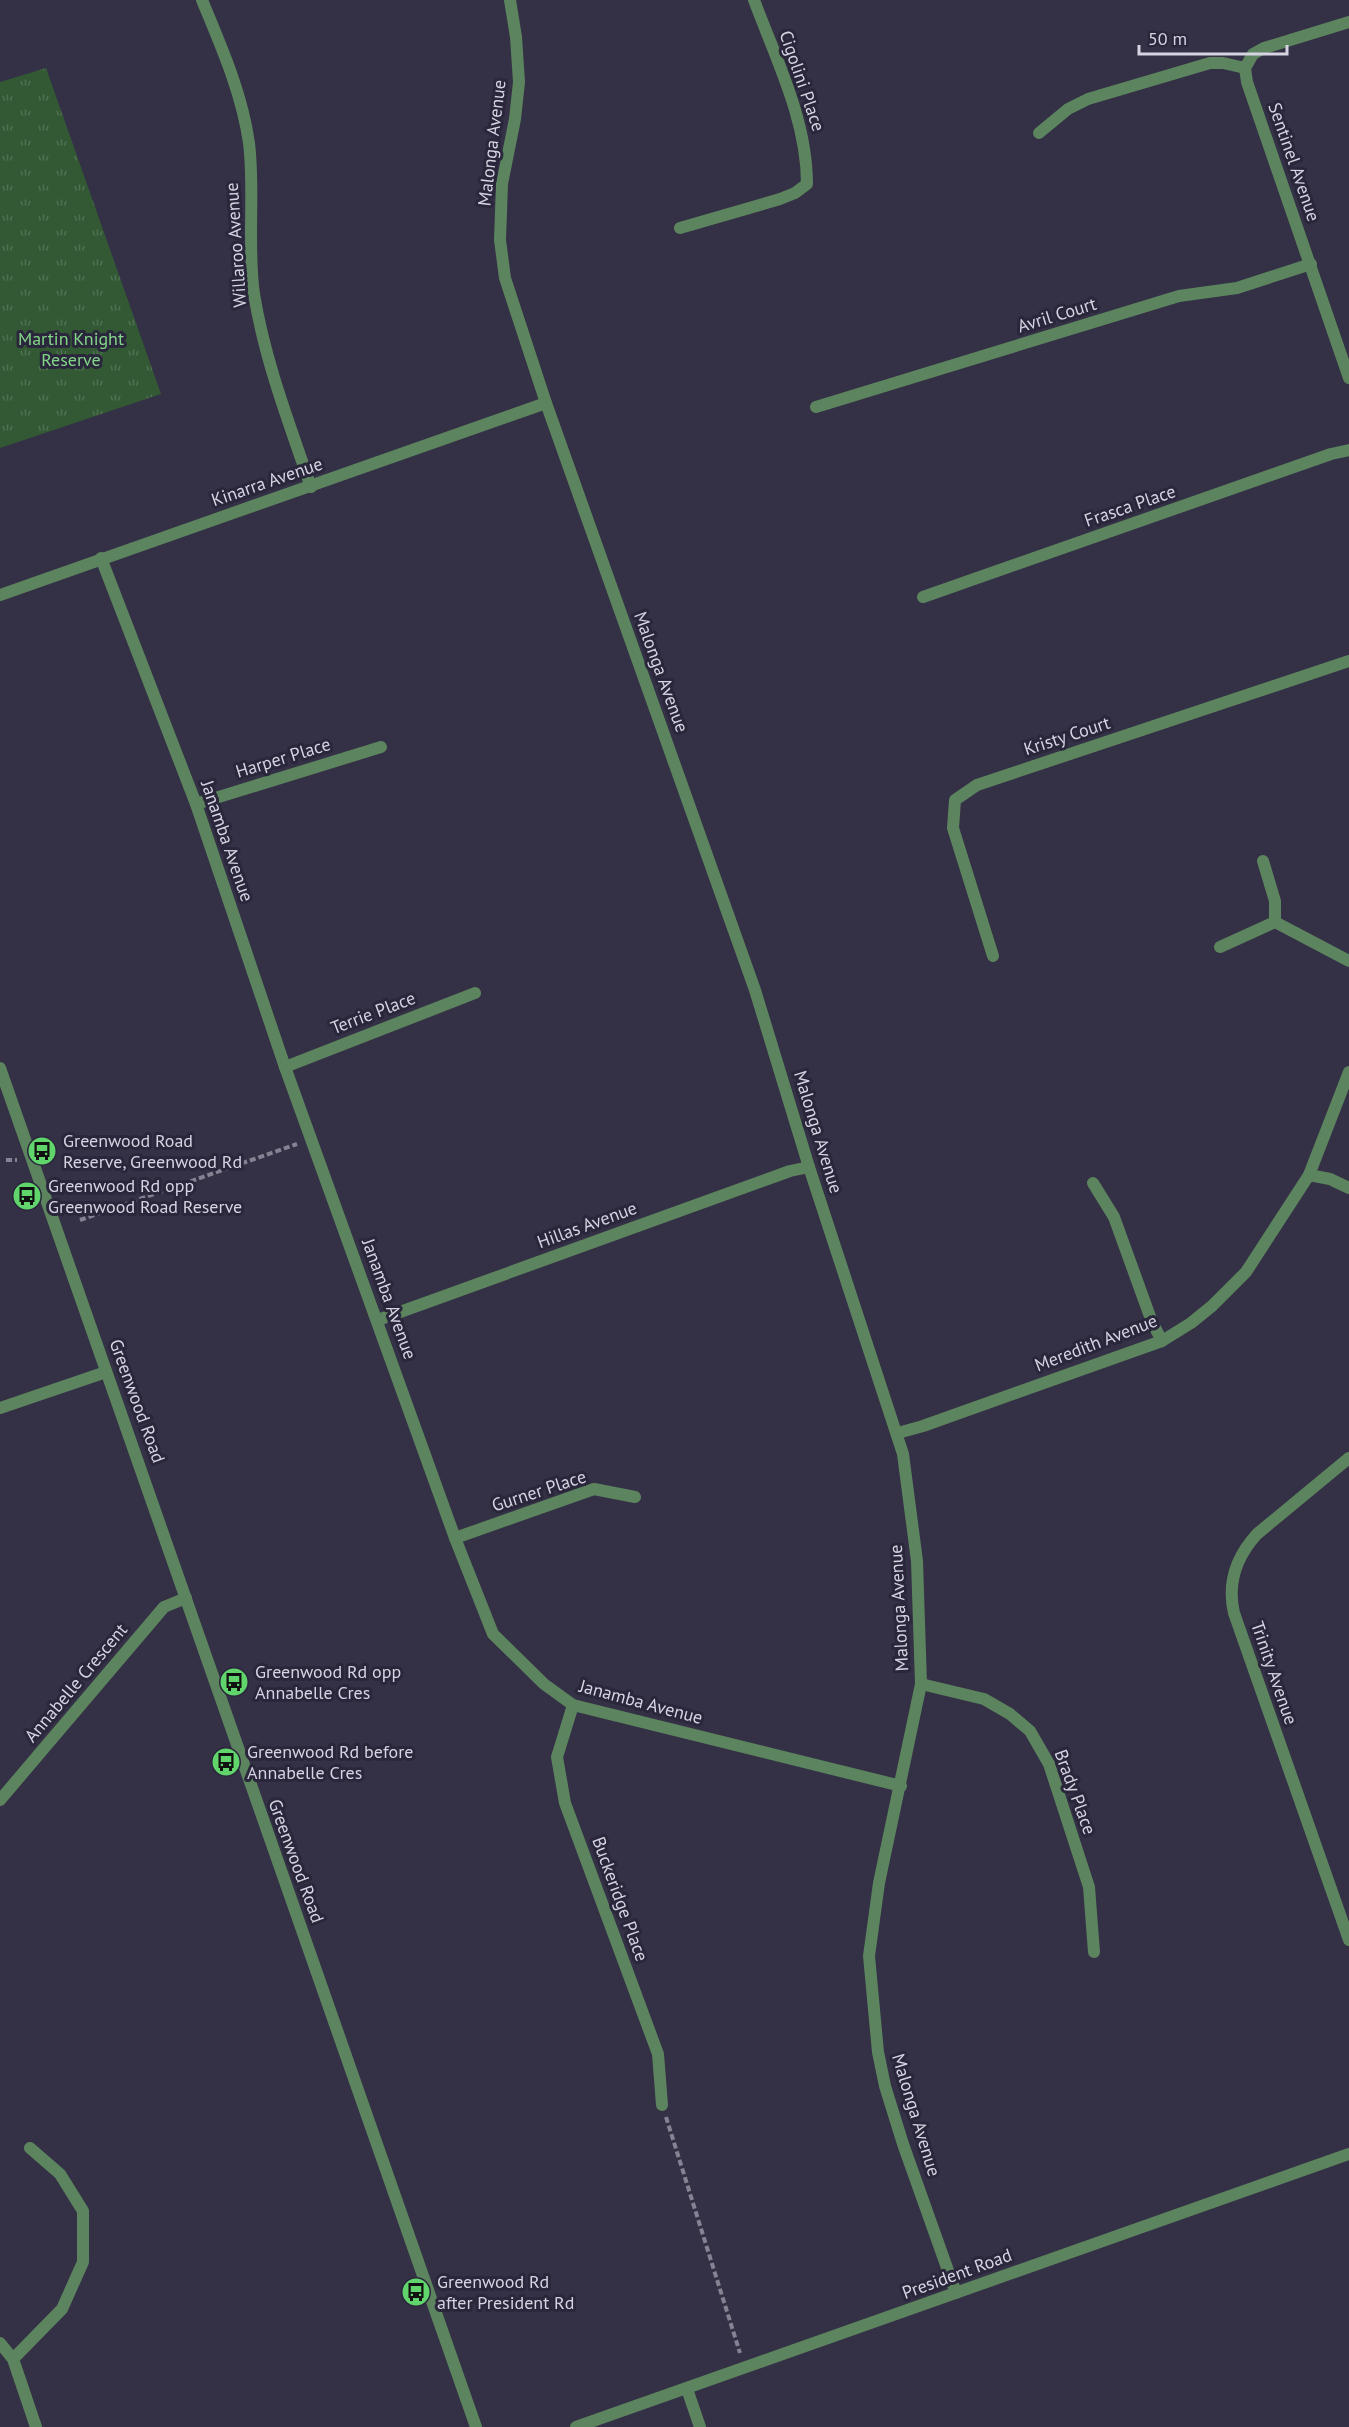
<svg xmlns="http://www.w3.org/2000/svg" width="1349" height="2427" viewBox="0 0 1349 2427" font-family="'PT Sans',sans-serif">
	<defs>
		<pattern id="grass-tufts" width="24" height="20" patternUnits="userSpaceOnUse" patternTransform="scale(1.5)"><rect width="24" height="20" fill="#325934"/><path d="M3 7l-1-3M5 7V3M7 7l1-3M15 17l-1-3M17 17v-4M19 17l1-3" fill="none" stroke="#4f7051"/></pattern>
	</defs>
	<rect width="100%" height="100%" fill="#343045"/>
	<!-- grass -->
	<polygon fill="url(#grass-tufts)" points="46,68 161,394 0,448 0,82"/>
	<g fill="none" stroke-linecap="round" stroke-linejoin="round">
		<!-- path -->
		<g stroke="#858293" stroke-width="4" stroke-dasharray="6 3" stroke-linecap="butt">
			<polyline points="6,1160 17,1160"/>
			<polyline points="80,1220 297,1144"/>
			<polyline points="666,2117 740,2353"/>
		</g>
		<!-- minor -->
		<g stroke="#5c845e" stroke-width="12">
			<path d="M202,0C221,46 242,93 249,143C255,193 247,244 254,294C265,361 289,423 311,487"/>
			<polyline points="510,0 516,37 519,82 515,119 502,184 500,240 505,278 546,403 755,990 809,1167 903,1454 917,1561 921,1684 879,1883 869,1956 878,2052 885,2086 903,2144 956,2293"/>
			<polyline points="1349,22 1264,48 1253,54 1245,68 1247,82 1349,378"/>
			<polyline points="1039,133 1068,109 1088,99 1210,63 1223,63 1245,68"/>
			<path d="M680,228L780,199L795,193L807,184C807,120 776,59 754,0"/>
			<polyline points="816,407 1179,296 1237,288 1311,264"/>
			<polyline points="101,558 196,804 285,1067 455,1538 493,1634 544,1684 573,1705 901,1786"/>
			<polyline points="0,595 546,403"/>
			<polyline points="923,597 1331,454 1349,450"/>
			<polyline points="196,804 381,747"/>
			<polyline points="1263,861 1275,901 1275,922"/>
			<polyline points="1220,947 1275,922 1349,961"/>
			<polyline points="993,956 953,828 955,800 977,785 1349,661"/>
			<polyline points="285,1067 475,993"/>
			<polyline points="1309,1175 1330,1179 1349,1188"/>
			<polyline points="1093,1183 1114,1217 1152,1322 1162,1341"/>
			<polyline points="378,1320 790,1171 809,1167"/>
			<polyline points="0,1408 106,1372"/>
			<polyline points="898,1433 923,1426 1162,1341 1191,1323 1212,1306 1246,1272 1309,1175 1349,1072"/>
			<path d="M1349,1458L1257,1534C1237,1556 1227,1583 1234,1613L1349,1940"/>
			<polyline points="455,1538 594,1489 635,1497"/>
			<polyline points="921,1684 984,1699 1010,1714 1030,1731 1049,1764 1089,1887 1094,1952"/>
			<polyline points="573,1705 557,1757 565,1803 658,2054 662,2105"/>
			<polyline points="0,1800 164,1607 186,1598"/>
			<polyline points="0,2343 13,2359 36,2427"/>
			<polyline points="13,2359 62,2309 83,2262 83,2211 60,2174 30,2148"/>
			<polyline points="687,2389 700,2427"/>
		</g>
		<!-- tertiary -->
		<g stroke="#5c845e" stroke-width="12">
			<polyline points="0,1068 476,2427"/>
			<polyline points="576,2427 1349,2154"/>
		</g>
	</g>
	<!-- icons -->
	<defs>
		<g id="bus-disc" transform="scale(1.5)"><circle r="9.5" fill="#5fd56b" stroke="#2a263b"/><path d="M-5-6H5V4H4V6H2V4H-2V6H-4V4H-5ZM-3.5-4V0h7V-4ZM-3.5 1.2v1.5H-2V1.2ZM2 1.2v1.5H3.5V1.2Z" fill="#111"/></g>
	</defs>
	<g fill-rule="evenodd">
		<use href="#bus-disc" x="42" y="1151"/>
		<use href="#bus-disc" x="27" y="1196"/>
		<use href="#bus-disc" x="234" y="1682"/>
		<use href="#bus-disc" x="226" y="1762"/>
		<use href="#bus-disc" x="416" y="2292"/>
	</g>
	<g text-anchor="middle" stroke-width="6" stroke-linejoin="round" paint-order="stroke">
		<!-- street labels -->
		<g font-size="18" fill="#d6d4e2" stroke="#2a263b">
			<text transform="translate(802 81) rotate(71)" y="6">Cigolini Place</text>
			<text transform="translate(492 143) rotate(-83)" y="6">Malonga Avenue</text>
			<text transform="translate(1294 162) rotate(71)" y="6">Sentinel Avenue</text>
			<text transform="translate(236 245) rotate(-94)" y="6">Willaroo Avenue</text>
			<text transform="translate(1057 315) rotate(-17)" y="6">Avril Court</text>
			<text transform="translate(267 482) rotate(-19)" y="6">Kinarra Avenue</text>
			<text transform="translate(1130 506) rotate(-19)" y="6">Frasca Place</text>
			<text transform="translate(661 672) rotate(70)" y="6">Malonga Avenue</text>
			<text transform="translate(1067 736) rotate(-18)" y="6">Kristy Court</text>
			<text transform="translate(283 758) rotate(-17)" y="6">Harper Place</text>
			<text transform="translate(227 841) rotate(71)" y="6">Janamba Avenue</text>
			<text transform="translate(373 1013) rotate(-21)" y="6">Terrie Place</text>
			<text transform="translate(818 1132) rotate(73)" y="6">Malonga Avenue</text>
			<text transform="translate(587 1225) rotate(-20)" y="6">Hillas Avenue</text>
			<text transform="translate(389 1299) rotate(70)" y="6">Janamba Avenue</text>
			<text transform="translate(1096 1343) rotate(-21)" y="6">Meredith Avenue</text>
			<text transform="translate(137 1401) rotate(70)" y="6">Greenwood Road</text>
			<text transform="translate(539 1491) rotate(-18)" y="6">Gurner Place</text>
			<text transform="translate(899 1608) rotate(-93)" y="6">Malonga Avenue</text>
			<text transform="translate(1274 1673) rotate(71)" y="6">Trinity Avenue</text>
			<text transform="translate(76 1683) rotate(-50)" y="6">Annabelle Crescent</text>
			<text transform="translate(641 1702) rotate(15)" y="6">Janamba Avenue</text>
			<text transform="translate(1075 1792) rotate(70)" y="6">Brady Place</text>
			<text transform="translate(296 1861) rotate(70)" y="6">Greenwood Road</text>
			<text transform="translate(620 1899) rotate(70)" y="6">Buckeridge Place</text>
			<text transform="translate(916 2115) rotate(73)" y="6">Malonga Avenue</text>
			<text transform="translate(957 2274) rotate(-20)" y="6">President Road</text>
		</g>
		<!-- park labels -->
		<g font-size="18" fill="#83d588" stroke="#2a263b">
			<text x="71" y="345">Martin Knight<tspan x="71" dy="21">Reserve</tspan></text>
		</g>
		<!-- poi labels -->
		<g font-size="18" fill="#d6d4e2" stroke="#2a263b" text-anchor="start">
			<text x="63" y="1147">Greenwood Road<tspan x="63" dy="21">Reserve, Greenwood Rd</tspan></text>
			<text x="48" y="1192">Greenwood Rd opp<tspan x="48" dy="21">Greenwood Road Reserve</tspan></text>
			<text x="255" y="1678">Greenwood Rd opp<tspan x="255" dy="21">Annabelle Cres</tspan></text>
			<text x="247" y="1758">Greenwood Rd before<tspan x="247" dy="21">Annabelle Cres</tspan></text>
			<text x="437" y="2288">Greenwood Rd<tspan x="437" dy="21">after President Rd</tspan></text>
		</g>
	</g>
	<!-- scale -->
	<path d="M1139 45v9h148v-9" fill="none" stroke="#d6d4e2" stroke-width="3"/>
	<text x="1148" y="45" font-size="18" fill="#d6d4e2" stroke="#2a263b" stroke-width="4.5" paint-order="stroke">50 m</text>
</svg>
